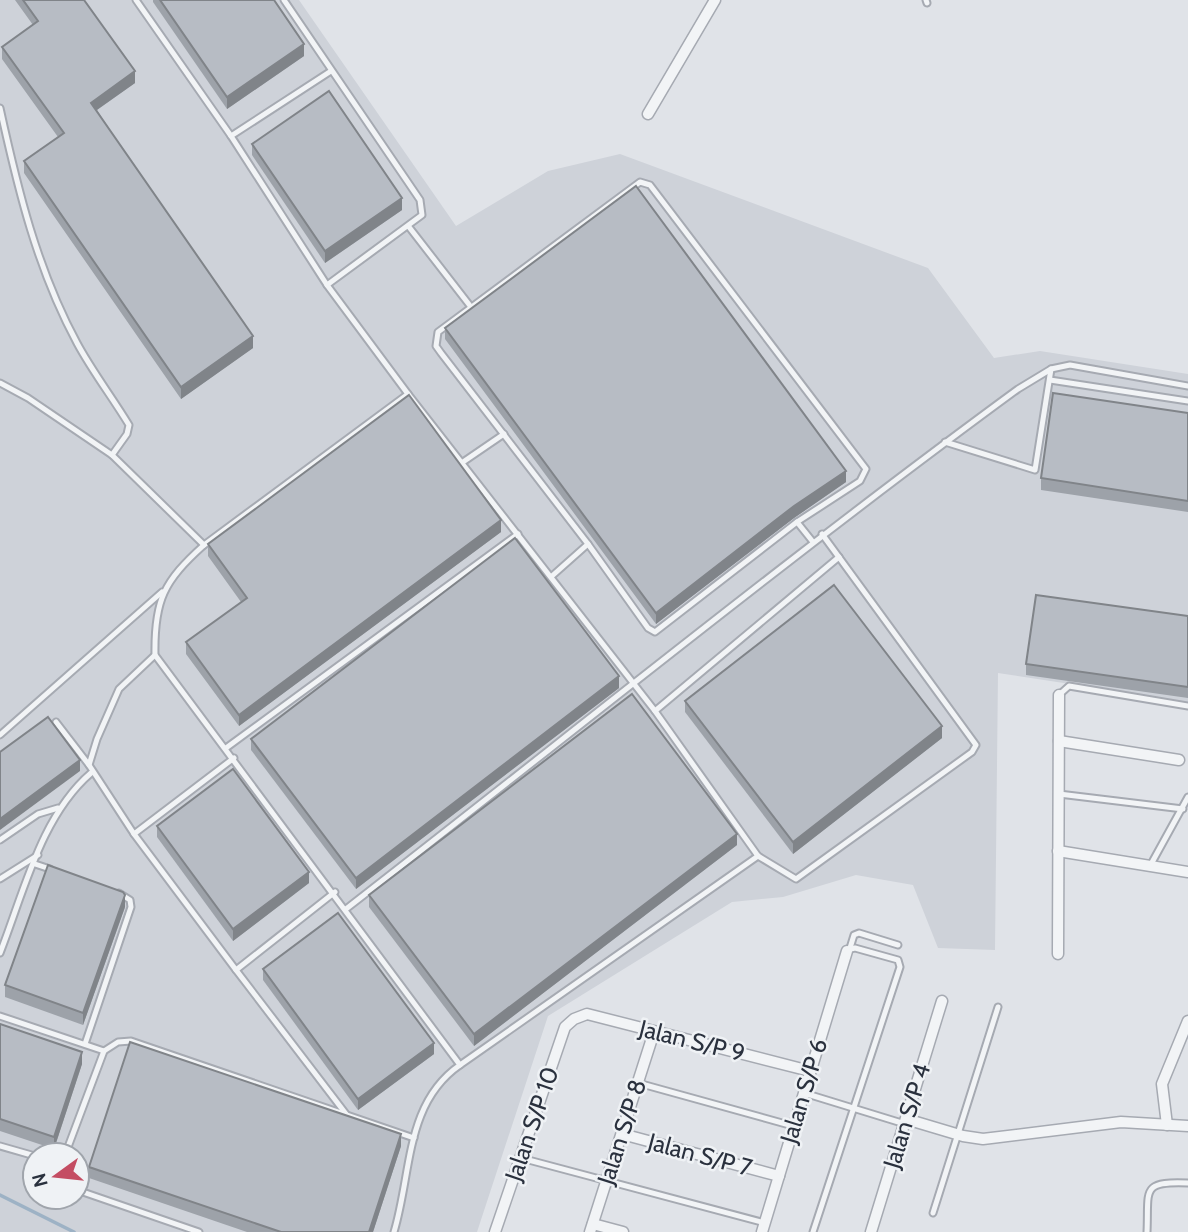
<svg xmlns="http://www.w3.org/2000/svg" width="1188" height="1232" viewBox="0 0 1188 1232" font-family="Cabin,sans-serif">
	<rect width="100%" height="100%" fill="#e0e3e8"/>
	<!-- built -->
	<path fill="#ced2d9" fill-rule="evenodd" d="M0,0H299L456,226L548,171L620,154L928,268L994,358L1040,351L1188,374V702L998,673L995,950L938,948L913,885L856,875L783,897L732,902L548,1016L477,1232H0ZM35,1155H77V1197H35Z"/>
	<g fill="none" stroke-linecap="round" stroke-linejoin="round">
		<!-- stream -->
		<polyline stroke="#9db2c5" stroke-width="3.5" points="0,1195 74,1232"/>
		<!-- lane casing -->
		<g stroke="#a6aab2" stroke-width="9">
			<g id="lane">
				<polyline points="136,0 231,136 327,285 408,394 655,711 758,856 796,879 972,752 976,745 822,534"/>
				<polyline points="284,0 420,200 422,215 327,285"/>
				<polyline points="926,0 927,3"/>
				<path d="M0,108C18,190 37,269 77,343C92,371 112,397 129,425L127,434L112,455"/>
				<polyline points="231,136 331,71"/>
				<polygon points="640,182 650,185 866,469 860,481 797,522 655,632 648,628 588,544 441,353 436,346 438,332"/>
				<polyline points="409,227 471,307"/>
				<polyline points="1050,380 1188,401"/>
				<polyline points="0,383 28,398 112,455 204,545"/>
				<polyline points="945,442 1035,470 1051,369"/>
				<polyline points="463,462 504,434"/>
				<polyline points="797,522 813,542"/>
				<polyline points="552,576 588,544"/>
				<polyline points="155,655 119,689 97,739 89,765 134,834 236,970 335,892"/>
				<polyline points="1059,695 1069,686 1188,706"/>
				<polyline points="655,711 839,557"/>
				<polyline points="56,722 89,765"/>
				<polyline points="0,735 162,592"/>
				<polyline points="226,748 518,534"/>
				<polyline points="1059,794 1183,809"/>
				<polyline points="134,834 234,758"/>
				<polyline points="0,840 38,814 58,808"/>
				<polyline points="35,864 50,869"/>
				<polyline points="1150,866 1188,797"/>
				<polyline points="0,879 38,855"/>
				<path d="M346,909C570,735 790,556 1018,389L1051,369L1070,365L1188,386"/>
				<polyline points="850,948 854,935 859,933 898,945"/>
				<path d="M0,953C24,892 41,816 91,773"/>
				<polyline points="236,970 346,1114"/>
				<polyline points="0,1016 104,1051 118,1042 131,1041 414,1138"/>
				<polyline points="85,1044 131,907 130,900 119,893"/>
				<polyline points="460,1065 758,856"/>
				<polyline points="638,1083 793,1126"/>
				<polyline points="804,1093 905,1124"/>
				<polyline points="0,1146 35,1156"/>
				<polyline points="65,1155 104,1051"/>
				<polyline points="521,1158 765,1223"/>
				<polyline points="77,1190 199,1232"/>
				<polyline points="933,1213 998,1007"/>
				<path d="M394,1232C412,1172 405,1103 460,1065L155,655C154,600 164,581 204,545L408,394"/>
				<polyline points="813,1232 900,967 898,960 855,948 847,950"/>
				<path d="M1147,1232C1149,1190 1140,1181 1188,1183"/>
			</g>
		</g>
		<!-- street casing -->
		<g stroke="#a6aab2" stroke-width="13">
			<g id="street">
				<polyline points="648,114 715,0"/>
				<polyline points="1059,741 1179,760"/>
				<polyline points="1058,851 1188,872"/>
				<polyline points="1058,954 1059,695"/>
				<polyline points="906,1119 963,1136 983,1139 1121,1122 1188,1126"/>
				<polyline points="1167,1125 1162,1084 1188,1021"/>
				<polyline points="622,1134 779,1176"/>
				<polyline points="593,1224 623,1232"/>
				<polyline points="495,1232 565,1027 574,1019 587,1014 810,1071"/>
				<polyline points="590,1232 654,1032"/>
				<polyline points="762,1232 847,951"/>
				<polyline points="871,1232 942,1001"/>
			</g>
		</g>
		<!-- lane -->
		<use href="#lane" stroke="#f2f4f6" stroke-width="5"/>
		<!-- street -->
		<use href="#street" stroke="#f2f4f6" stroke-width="10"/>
	</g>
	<!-- wall -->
	<g fill="#9da2a9">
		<polygon points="15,0 84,0 135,83 97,110 253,348 181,399 24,173 24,161 58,137 2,59 2,47 33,25"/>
		<polygon points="153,0 274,0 304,56 227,109 153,2"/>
		<polygon points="252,144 402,210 325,263 252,155"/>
		<polygon points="445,328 846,482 794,518 656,624 445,339"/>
		<polygon points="1188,413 1188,512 1041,490 1041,478"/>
		<polygon points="501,532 239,726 186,654 186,642 241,602 208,556 208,544"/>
		<polygon points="1188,616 1188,698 1026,675 1026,664"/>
		<polygon points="619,688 356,889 251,750 251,739"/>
		<polygon points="685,701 942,738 793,854 685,712"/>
		<polygon points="157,826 309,883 233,941 157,837"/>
		<polygon points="737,845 474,1046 369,907 369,895"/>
		<polygon points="125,907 83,1025 5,997 5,985"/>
		<polygon points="263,969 434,1054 358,1110 263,980"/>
		<polygon points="0,1024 82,1064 54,1149 0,1131"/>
		<polygon points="401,1146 373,1232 247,1232 89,1178 89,1167"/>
	</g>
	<!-- shaded-wall -->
	<g fill="#808489">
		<polygon points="304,44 304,56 227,109 227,97"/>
		<polygon points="135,71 135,83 91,114 91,103"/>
		<polygon points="402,198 402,210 325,263 325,251"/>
		<polygon points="253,336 253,348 181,399 181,387"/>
		<polygon points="846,471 846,482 794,518 656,624 656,613 794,506"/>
		<polygon points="501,520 501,532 239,726 239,715"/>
		<polygon points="619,676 619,688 356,889 356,878"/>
		<polygon points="942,726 942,738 793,854 793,842"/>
		<polygon points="80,760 80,771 0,830 0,819"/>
		<polygon points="737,834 737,845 474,1046 474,1034"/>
		<polygon points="309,872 309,883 233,941 233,929"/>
		<polygon points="125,895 125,907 83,1025 83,1013"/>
		<polygon points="434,1043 434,1054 358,1110 358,1099"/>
		<polygon points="82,1052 82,1064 54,1149 54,1137"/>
		<polygon points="401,1134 401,1146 373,1232 369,1232"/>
	</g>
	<!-- building -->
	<g fill="#b7bcc4" stroke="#808489" stroke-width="2">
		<polygon points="23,0 84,0 135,71 91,103 253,336 181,387 24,161 64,133 2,47 38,21"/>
		<polygon points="160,0 274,0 304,44 227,97"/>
		<polygon points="329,91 402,198 325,251 252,144"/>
		<polygon points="636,186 846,471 794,506 656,613 445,328"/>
		<polygon points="1053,393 1188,413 1188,501 1041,478"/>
		<polygon points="409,395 501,520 239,715 186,642 247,598 208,544"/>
		<polygon points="515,538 619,676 356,878 251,739"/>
		<polygon points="834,585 942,726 793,842 685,701"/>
		<polygon points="1036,595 1188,616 1188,687 1026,664"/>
		<polygon points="632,694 737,834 474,1034 369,895"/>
		<polygon points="48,717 80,760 0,819 0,752"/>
		<polygon points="233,769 309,872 233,929 157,826"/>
		<polygon points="48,865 123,892 125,895 83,1013 5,985"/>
		<polygon points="338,913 434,1043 358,1099 263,969"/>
		<polygon points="0,1024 82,1052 54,1137 0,1119"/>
		<polygon points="130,1042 401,1134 369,1232 281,1232 89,1167"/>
	</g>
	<g text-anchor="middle" stroke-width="5" stroke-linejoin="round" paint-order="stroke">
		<!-- street labels -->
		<g font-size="24" fill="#2a313e" stroke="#eff2f5">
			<text transform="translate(692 1041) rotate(14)" y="8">Jalan S/P 9</text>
			<text transform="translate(804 1091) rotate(-73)" y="8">Jalan S/P 6</text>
			<text transform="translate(907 1116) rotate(-73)" y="8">Jalan S/P 4</text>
			<text transform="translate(532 1124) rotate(-71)" y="8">Jalan S/P 10</text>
			<text transform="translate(622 1132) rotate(-72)" y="8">Jalan S/P 8</text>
			<text transform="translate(700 1155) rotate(15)" y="8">Jalan S/P 7</text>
		</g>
	</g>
	<!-- north arrow -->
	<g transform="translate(56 1176) rotate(255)"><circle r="33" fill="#eff2f5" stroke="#a0a5ac" stroke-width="2"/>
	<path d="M0-5L12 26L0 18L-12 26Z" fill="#c44d63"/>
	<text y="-10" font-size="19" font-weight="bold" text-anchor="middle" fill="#2a313e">N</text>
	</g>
</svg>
